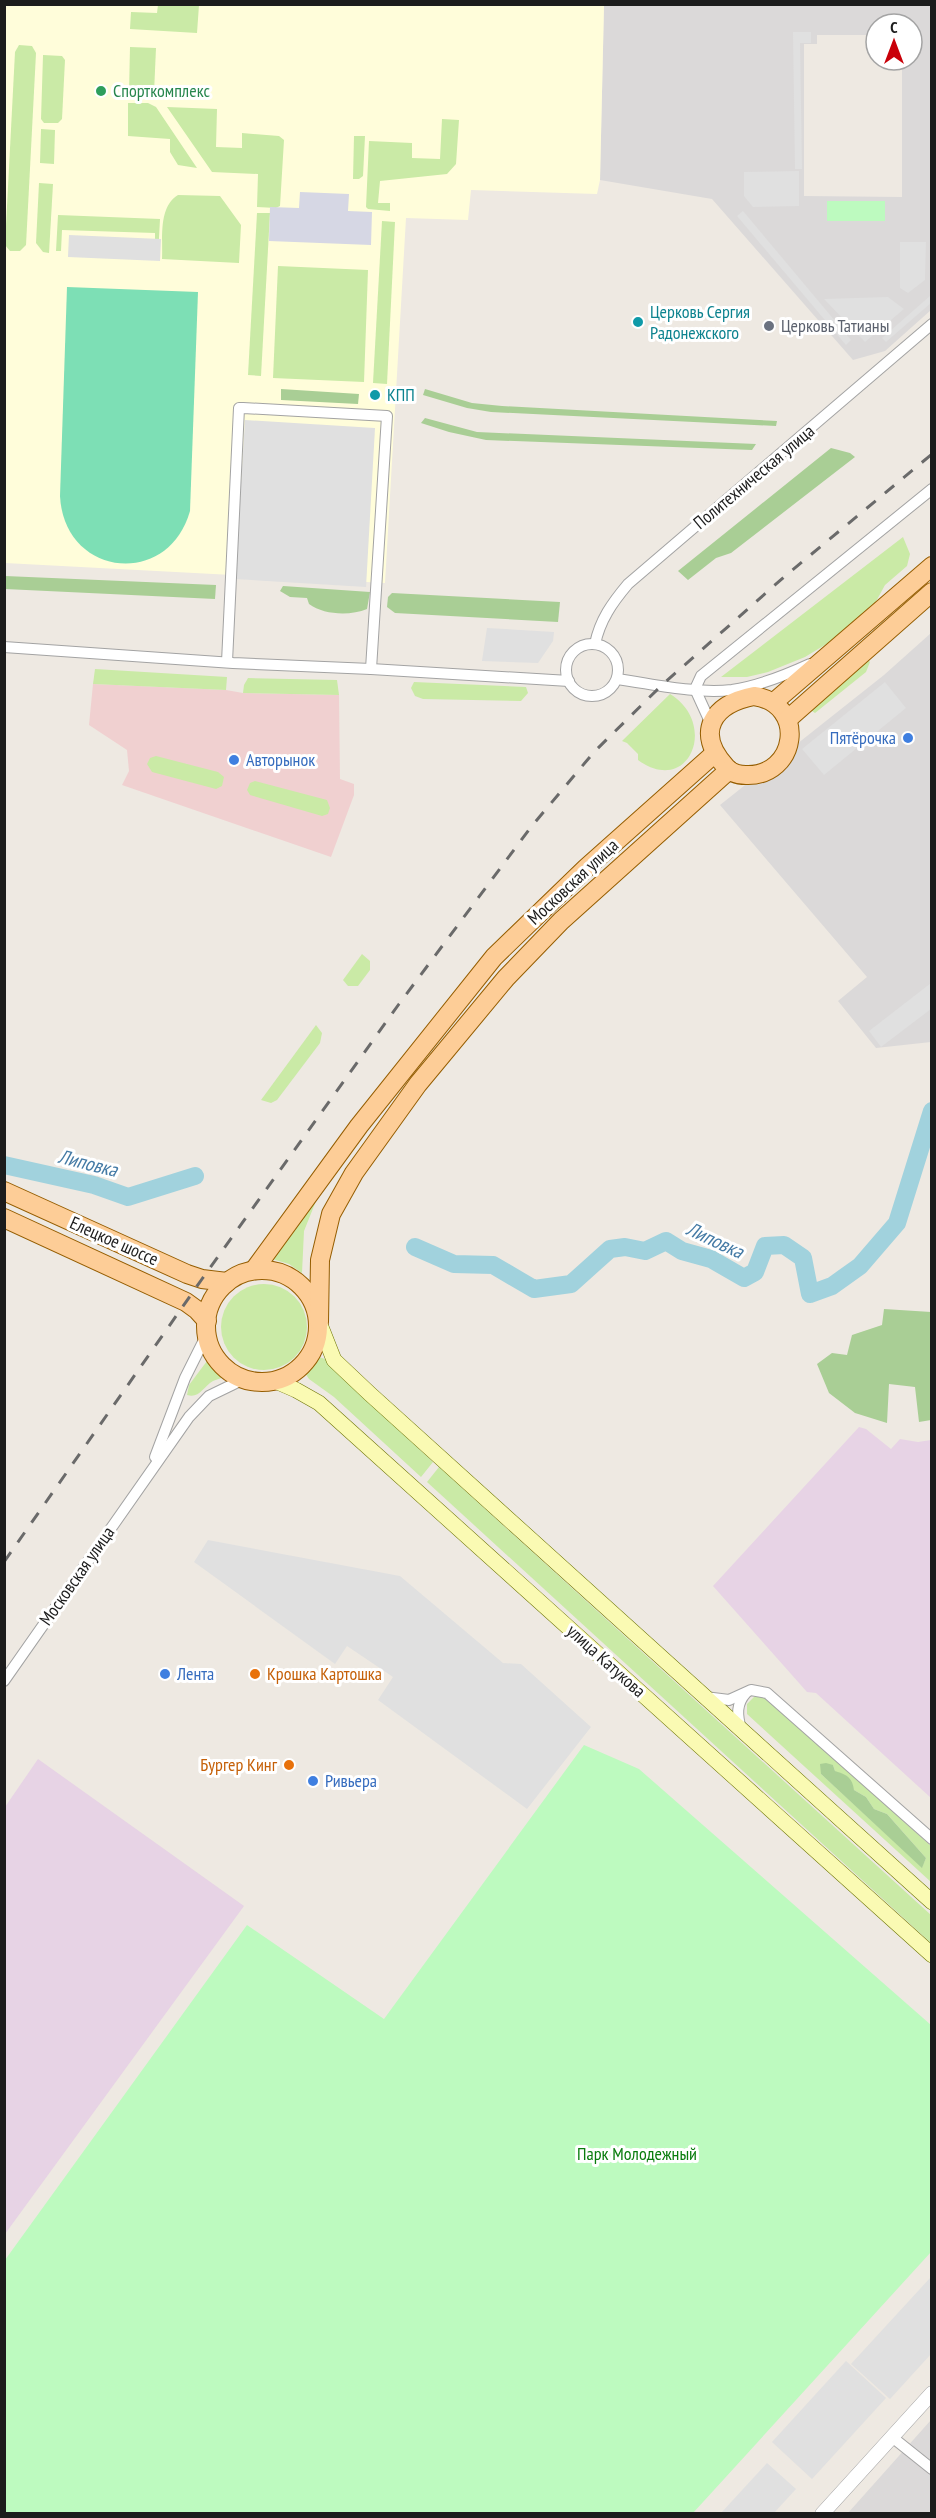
<svg xmlns="http://www.w3.org/2000/svg" width="936" height="2518" viewBox="0 0 936 2518" font-family="'PT Sans Narrow',sans-serif">
	<rect width="100%" height="100%" fill="#eee9e2"/>
	<!-- residential -->
	<g fill="#dbd9d9" fill-rule="evenodd">
		<path d="M604,5H931V310L885,351L853,360L712,199L600,180ZM876,24H912V60H902V197L804,196V44H817V35H876Z"/>
		<polygon points="931,633 931,1042 876,1048 838,1001 867,977 720,805 884,675"/>
		<polygon points="931,2420 931,2513 848,2513"/>
	</g>
	<!-- commercial -->
	<polygon fill="#f0d0d0" points="93,684 226,690 243,693 339,695 340,779 354,784 354,795 331,857 122,785 129,771 127,750 89,725"/>
	<!-- industrial -->
	<g fill="#e7d3e5">
		<polygon points="859,1427 866,1429 891,1449 900,1439 918,1442 931,1440 931,1798 816,1693 807,1692 713,1586"/>
		<polygon points="38,1759 244,1906 5,2234 5,1807"/>
	</g>
	<!-- education -->
	<polygon fill="#fffdda" points="4,5 604,5 600,180 597,194 471,190 468,220 406,218 385,583 5,563"/>
	<!-- grass -->
	<g fill="#caeaa6" fill-rule="evenodd">
		<polygon points="158,5 199,5 197,33 130,29 131,12 157,13"/>
		<polygon points="19,45 32,46 36,53 26,245 20,251 10,251 5,245 15,52"/>
		<polygon points="130,47 156,48 154,93 129,93"/>
		<polygon points="43,55 62,56 65,60 62,119 58,123 44,123 41,119"/>
		<polygon points="128,103 148,103 156,107 197,168 178,165 170,152 170,139 128,136"/>
		<polygon points="167,107 217,109 216,147 242,148 242,133 279,136 284,140 280,206 276,208 257,207 258,174 212,172"/>
		<polygon points="442,119 459,120 456,164 447,174 380,181 378,203 390,203 390,211 368,209 366,207 369,141 412,143 412,158 440,159"/>
		<polygon points="41,129 55,130 54,164 40,163"/>
		<polygon points="354,136 365,136 363,176 359,179 353,179"/>
		<polygon points="39,183 53,184 49,253 43,252 36,243"/>
		<path d="M178,195L220,196L241,225L239,263L162,259C163,239 158,207 178,195Z"/>
		<polygon points="257,213 270,213 261,376 248,375"/>
		<polygon points="58,215 160,219 158,257 155,257 155,233 62,230 61,251 56,251"/>
		<polygon points="382,221 395,222 387,384 373,383"/>
		<polygon points="278,266 368,270 364,382 273,378"/>
		<polygon points="903,537 910,554 907,566 885,585 873,607 833,640 805,657 768,672 747,677 721,677"/>
		<polygon points="866,658 870,662 866,672 815,713 812,711 811,703"/>
		<polygon points="95,669 227,677 226,690 93,684"/>
		<polygon points="248,678 337,680 339,695 243,693 244,685"/>
		<polygon points="414,682 526,687 528,693 521,701 423,699 415,696 411,688"/>
		<path d="M670,694C719,724 689,797 638,760V754L627,743L622,741Z"/>
		<polygon points="156,756 218,772 224,777 222,786 216,789 152,772 147,764 150,758"/>
		<polygon points="255,781 327,800 330,808 328,814 322,816 250,795 247,790 250,783"/>
		<polygon points="362,954 370,961 370,970 358,986 348,986 343,980"/>
		<polygon points="316,1025 322,1033 320,1043 277,1100 271,1103 261,1100"/>
		<polygon points="320,1191 304,1231 302,1273 289,1264 272,1259"/>
		<circle cx="264" cy="1327" r="43"/>
		<path d="M210,1357L228,1376C223,1378 217,1379 213,1381C203,1387 199,1399 187,1395L189,1385Z"/>
		<polygon points="319,1357 325,1359 339,1375 433,1462 421,1477 334,1397 309,1379 305,1373"/>
		<polygon points="439,1467 931,1915 931,1943 427,1482"/>
		<path d="M755,1696L767,1698L931,1846V1882L747,1714V1704ZM833,1765L835,1771L854,1790L866,1797L874,1809L887,1814L926,1858L922,1867L821,1774Z"/>
	</g>
	<!-- forest -->
	<g fill="#a9ce95">
		<polygon points="281,389 359,394 358,404 281,400"/>
		<polygon points="425,389 472,403 502,406 777,421 776,426 491,412 467,408 423,395"/>
		<polygon points="425,418 477,432 756,444 752,450 486,440 449,432 421,423"/>
		<polygon points="831,448 850,453 855,457 731,553 716,558 688,580 678,571"/>
		<polygon points="5,576 216,585 215,599 5,589"/>
		<path d="M283,586L370,592L367,609C350,616 324,615 309,604L307,598L290,597L280,591Z"/>
		<polygon points="392,593 560,602 558,622 395,613 387,607 388,597"/>
		<polygon points="884,1309 931,1312 931,1420 919,1422 915,1387 889,1384 887,1423 855,1413 829,1393 817,1364 832,1353 847,1355 852,1335 882,1325"/>
		<path d="M826,1763L833,1765L835,1771C847,1775 852,1777 854,1790L866,1797L874,1809L887,1814L926,1858L922,1868L821,1774L820,1764Z"/>
	</g>
	<!-- park -->
	<g fill="#bdfabf">
		<rect x="827" y="201" width="58" height="20"/>
		<polygon points="584,1745 639,1769 931,2025 931,2252 693,2513 5,2513 5,2260 247,1925 384,2019"/>
	</g>
	<!-- pitch -->
	<path fill="#7ddfb5" d="M67,287L198,292L190,511C168,589 64,577 60,496Z"/>
	<!-- parking -->
	<g fill="#e0e0e0">
		<polygon points="793,32 811,32 811,43 800,43 802,169 795,169"/>
		<polygon points="799,171 799,206 753,207 744,196 744,172"/>
		<polygon points="743,211 851,340 846,345 737,216"/>
		<polygon points="69,235 161,239 160,261 68,257"/>
		<polygon points="900,242 926,242 925,280 908,293 900,288"/>
		<polygon points="931,295 931,303 886,342 882,338"/>
		<polygon points="888,297 904,309 865,342 824,299"/>
		<polygon points="245,420 375,428 366,587 235,579"/>
		<polygon points="487,628 554,632 553,641 538,663 482,661"/>
		<polygon points="885,682 906,708 824,775 802,749"/>
		<polygon points="931,983 931,1009 881,1047 869,1031"/>
		<polygon points="208,1540 400,1576 503,1663 521,1664 591,1727 527,1809 378,1700 393,1677 347,1646 335,1664 194,1562"/>
		<polygon points="931,2277 931,2354 890,2399 851,2364"/>
		<polygon points="846,2361 886,2398 812,2479 772,2442"/>
		<polygon points="767,2463 796,2489 774,2513 721,2513"/>
	</g>
	<!-- plaza -->
	<polygon fill="#d6d7e4" points="300,192 349,194 348,211 372,212 371,245 269,241 270,207 299,208"/>
	<g fill="none" stroke-linecap="round" stroke-linejoin="round">
		<!-- river -->
		<g stroke="#a1d2dd" stroke-width="18">
			<polyline points="4,1165 94,1185 128,1197 195,1176"/>
			<polyline points="415,1247 454,1264 493,1265 534,1289 571,1284 610,1249 625,1247 645,1251 666,1241 682,1251 711,1259 744,1278 755,1272 765,1246 784,1245 803,1258 810,1294 832,1286 860,1266 897,1223 932,1111"/>
		</g>
		<!-- minor casing -->
		<g stroke="#a3a3a3" stroke-width="12">
			<g id="minor">
				<path d="M595,644C600,620 612,603 628,584L932,324"/>
				<circle cx="592" cy="670" r="26"/>
				<polyline points="4,647 233,663 371,669 569,681"/>
				<polyline points="227,662 239,408 243,408 387,416 371,669"/>
				<path d="M617,679C654,684 694,694 732,690C759,686 786,675 810,664"/>
				<polyline points="695,689 701,676 932,489"/>
				<polyline points="695,689 711,724"/>
				<polyline points="155,1457 185,1378 206,1336"/>
				<polyline points="4,1681 189,1417 209,1396 244,1379"/>
				<polyline points="705,1697 729,1700 751,1690 767,1693 932,1839"/>
				<path d="M741,1729C737,1715 736,1704 746,1693"/>
				<polyline points="892,2437 932,2469"/>
			</g>
		</g>
		<!-- tertiary casing -->
		<g stroke="#a3a3a3" stroke-width="15">
			<polyline id="tertiary" points="822,2514 932,2393"/>
		</g>
		<!-- secondary casing -->
		<g stroke="#6d7403" stroke-width="16">
			<g id="secondary">
				<polyline points="319,1322 334,1360 370,1394 932,1902"/>
				<polyline points="273,1380 296,1390 319,1403 932,1955"/>
			</g>
		</g>
		<!-- primary casing -->
		<g stroke="#955d00" stroke-width="20">
			<g id="primary">
				<path d="M754,696C808,704 797,777 746,775C738,775 731,773 726,767C694,732 713,704 754,696Z"/>
				<polyline points="774,702 932,566"/>
				<polyline points="788,719 932,592"/>
				<polyline points="4,1191 187,1274 202,1279 227,1282"/>
				<polyline points="4,1218 186,1302 197,1310 207,1321"/>
				<polyline points="254,1270 359,1126 494,957 586,868 714,754"/>
				<circle cx="262" cy="1326" r="56"/>
				<polyline points="319,1322 320,1260 331,1214 354,1173 418,1084 506,978 561,921 729,770"/>
			</g>
		</g>
		<!-- minor -->
		<use href="#minor" stroke="#fff" stroke-width="10"/>
		<!-- tertiary -->
		<use href="#tertiary" stroke="#fff" stroke-width="14"/>
		<!-- secondary -->
		<use href="#secondary" stroke="#fafab3" stroke-width="15"/>
		<!-- primary -->
		<use href="#primary" stroke="#fdcd97" stroke-width="18"/>
		<!-- rail -->
		<polyline stroke="#6a6a6a" stroke-width="3" stroke-dasharray="12 12" stroke-linecap="butt" points="4,1562 202,1279 399,1004 531,827 594,752 662,685 784,577 932,454"/>
	</g>
	<!-- markers -->
	<circle fill="#2e9e5b" stroke="#fff" stroke-width="2" cx="101" cy="91" r="6"/>
	<g fill="#0f9aa8" stroke="#fff" stroke-width="2">
		<circle cx="638" cy="322" r="6"/>
		<circle cx="375" cy="395" r="6"/>
	</g>
	<circle fill="#6b7280" stroke="#fff" stroke-width="2" cx="769" cy="326" r="6"/>
	<g fill="#3f7fe0" stroke="#fff" stroke-width="2">
		<circle cx="908" cy="738" r="6"/>
		<circle cx="234" cy="760" r="6"/>
		<circle cx="165" cy="1674" r="6"/>
		<circle cx="313" cy="1781" r="6"/>
	</g>
	<g fill="#e8710a" stroke="#fff" stroke-width="2">
		<circle cx="255" cy="1674" r="6"/>
		<circle cx="289" cy="1765" r="6"/>
	</g>
	<g text-anchor="middle" stroke-width="6" stroke-linejoin="round" paint-order="stroke">
		<!-- leisure labels -->
		<g font-size="18" fill="#27864d" stroke="#fff" text-anchor="start">
			<text x="113" y="97">Спорткомплекс</text>
		</g>
		<!-- culture labels -->
		<g font-size="18" fill="#0d838f" stroke="#fff" text-anchor="start">
			<text x="650" y="318">Церковь Сергия<tspan x="650" dy="21">Радонежского</tspan></text>
			<text x="387" y="401">КПП</text>
		</g>
		<!-- worship labels -->
		<g font-size="18" fill="#5b616d" stroke="#fff" text-anchor="start">
			<text x="781" y="332">Церковь Татианы</text>
		</g>
		<!-- street labels -->
		<g font-size="18" fill="#1c1c1c" stroke="#fff">
			<text transform="translate(754 477) rotate(-40)" y="6">Политехническая улица</text>
			<text transform="translate(573 882) rotate(-43)" y="6">Московская улица</text>
			<text transform="translate(114 1241) rotate(24)" y="6">Елецкое шоссе</text>
			<text transform="translate(77 1576) rotate(-55)" y="6">Московская улица</text>
			<text transform="translate(606 1661) rotate(42)" y="6">улица Катукова</text>
		</g>
		<!-- shop labels -->
		<g font-size="18" fill="#366cbe" stroke="#fff" text-anchor="start">
			<text x="896" y="744" text-anchor="end">Пятёрочка</text>
			<text x="246" y="766">Авторынок</text>
			<text x="177" y="1680">Лента</text>
			<text x="325" y="1787">Ривьера</text>
		</g>
		<!-- food labels -->
		<g font-size="18" fill="#c56008" stroke="#fff" text-anchor="start">
			<text x="267" y="1680">Крошка Картошка</text>
			<text x="277" y="1771" text-anchor="end">Бургер Кинг</text>
		</g>
		<!-- park labels -->
		<g font-size="18" fill="#097c0d" stroke="#fff">
			<text x="637" y="2160">Парк Молодежный</text>
		</g>
		<!-- water labels -->
		<g font-size="20" font-style="italic" fill="#447aa5" stroke="#fff">
			<text transform="translate(88 1163) rotate(14)" y="7">Липовка</text>
			<text transform="translate(715 1240) rotate(25)" y="7">Липовка</text>
		</g>
	</g>
	<!-- border -->
	<rect width="936" height="2518" fill="none" stroke="#1c1c1c" stroke-width="12"/>
	<!-- north arrow -->
	<g transform="translate(894 42)"><circle r="28" fill="#ffffff" stroke="#a4a4a4" stroke-width="1.5"/>
	<path d="M0-4.5L10 22L0 15L-10 22Z" fill="#c90009"/>
	<text y="-9" font-size="16" font-weight="bold" text-anchor="middle" fill="#1c1c1c">С</text>
	</g>
</svg>
